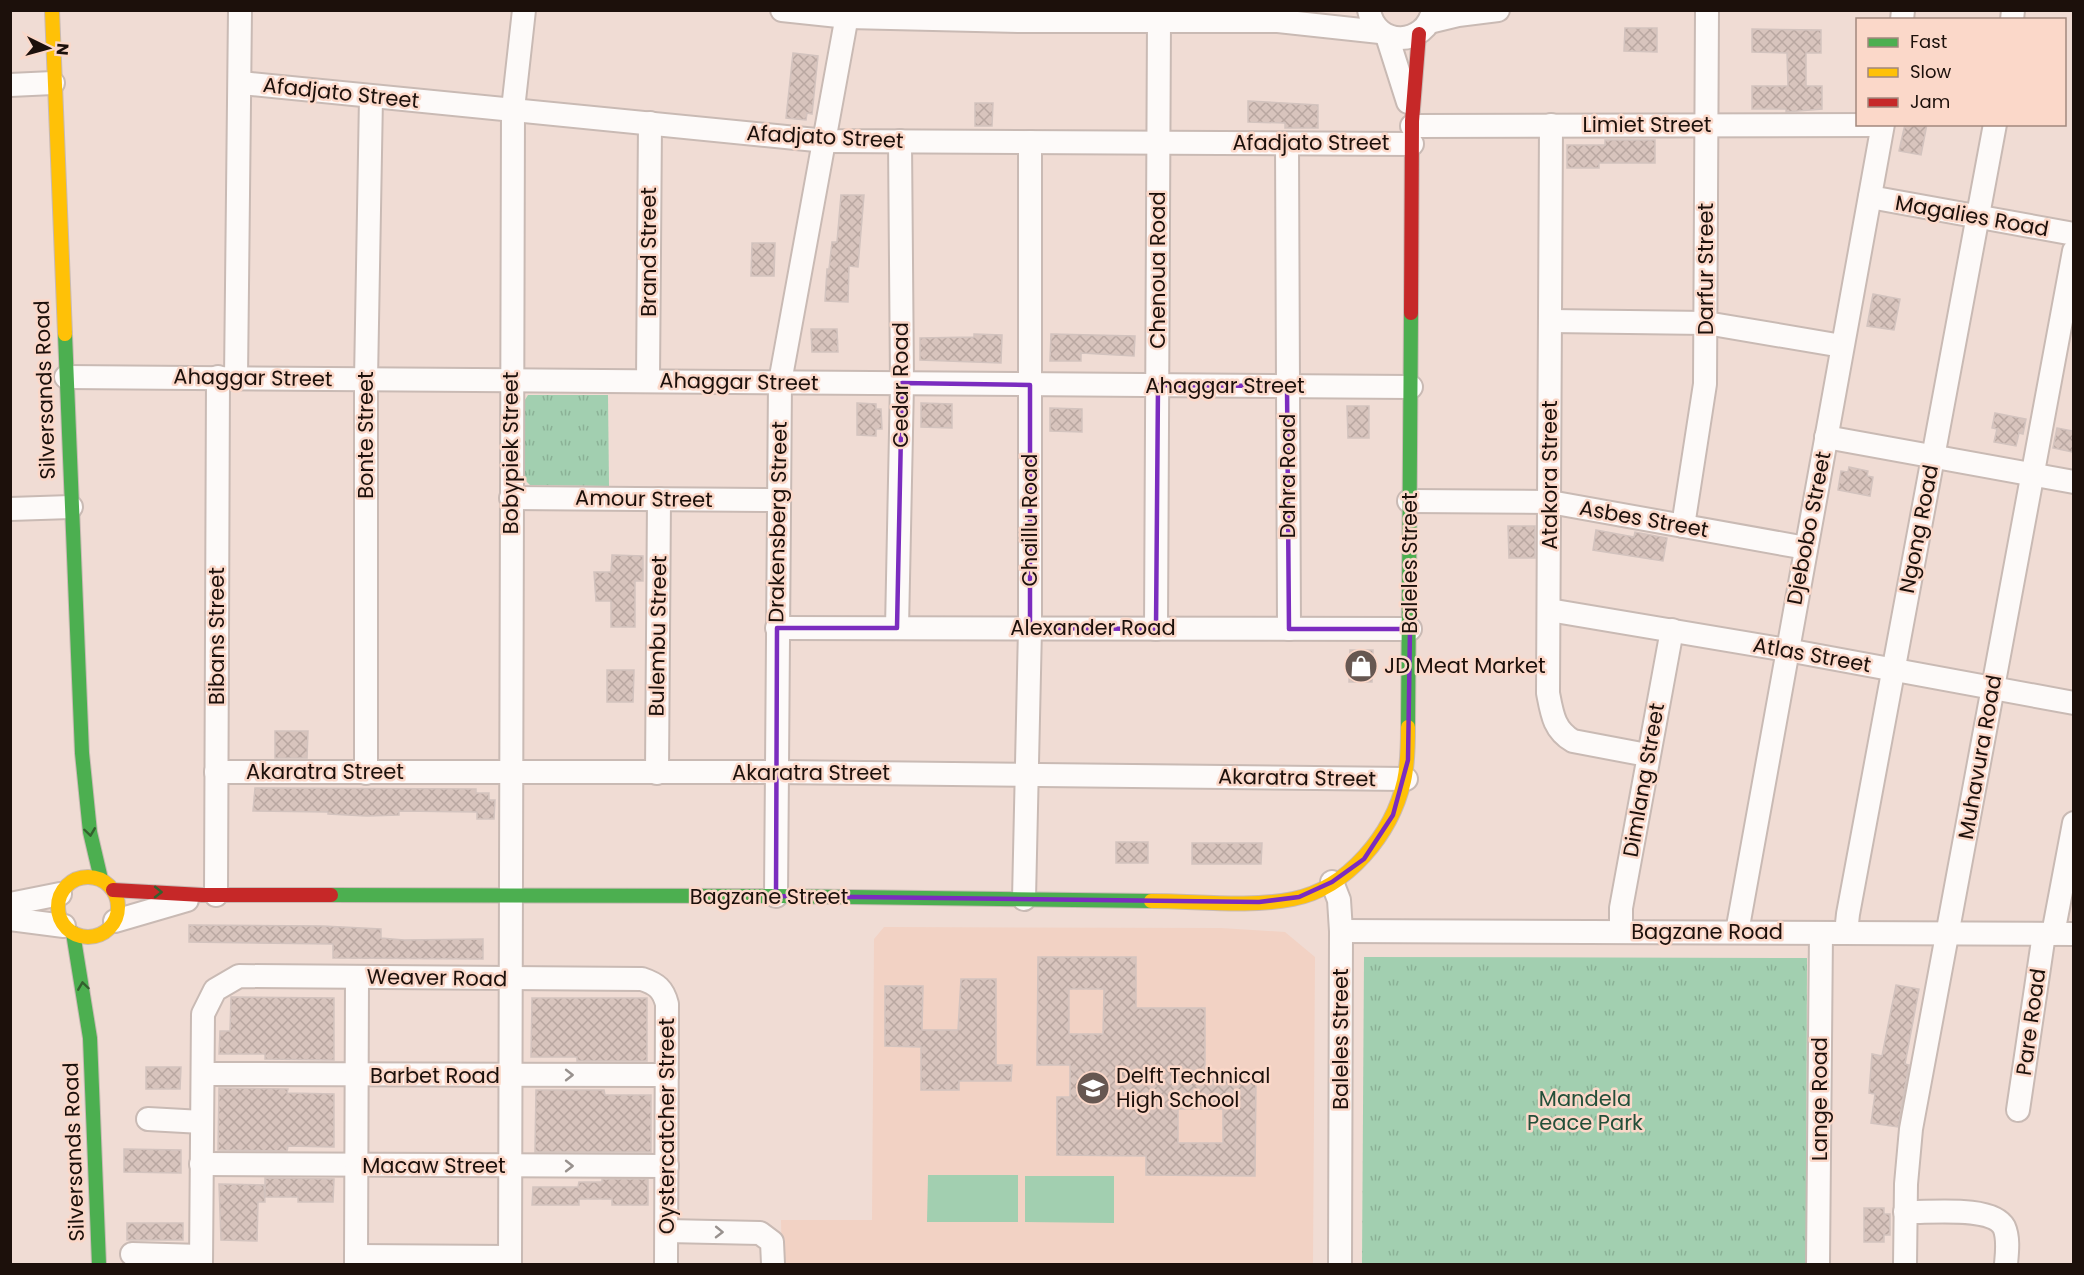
<svg xmlns="http://www.w3.org/2000/svg" width="2084" height="1275" viewBox="0 0 2084 1275" font-family="Poppins,sans-serif">
	<defs>
		<pattern id="grass-tufts" width="24" height="20" patternUnits="userSpaceOnUse" patternTransform="scale(1.5)"><rect width="24" height="20" fill="#a2cfb0"/><path d="M3 7l-1-3M5 7V3M7 7l1-3M15 17l-1-3M17 17v-4M19 17l1-3" fill="none" stroke="#8bb196"/></pattern>
		<pattern id="building-cross-hatch" width="8" height="8" patternUnits="userSpaceOnUse" patternTransform="scale(1.5)"><rect width="8" height="8" fill="#d8c4bd"/><path d="M0 0l8 8M0 8l8-8" fill="none" stroke="#b9a7a1"/></pattern>
	</defs>
	<rect width="100%" height="100%" fill="#f0dcd4"/>
	<!-- built -->
	<polygon fill="#f2d2c4" points="884,927 1221,928 1285,932 1315,957 1313,1264 782,1264 781,1220 872,1220 874,939"/>
	<!-- grass -->
	<g fill="url(#grass-tufts)">
		<polygon points="528,395 608,395 609,486 530,485 522,477 523,403"/>
		<polygon points="1364,957 1807,958 1806,1264 1362,1264"/>
	</g>
	<!-- pitch -->
	<g fill="#a2cfb0">
		<polygon points="928,1175 1018,1175 1018,1222 927,1222"/>
		<polygon points="1025,1176 1114,1176 1114,1223 1025,1222"/>
	</g>
	<!-- building -->
	<g fill="url(#building-cross-hatch)" stroke="#d3c3be" stroke-width="1.5" fill-rule="evenodd">
		<polygon points="1625,28 1657,28 1657,52 1624,51"/>
		<polygon points="1752,29 1821,30 1821,53 1806,53 1806,86 1822,86 1822,109 1786,112 1786,109 1752,109 1752,86 1788,86 1787,53 1752,52"/>
		<polygon points="793,53 818,56 812,114 807,113 806,120 786,118"/>
		<polygon points="1248,101 1318,105 1318,128 1285,128 1285,123 1248,122"/>
		<polygon points="975,103 993,103 992,126 975,126"/>
		<polygon points="1905,124 1927,124 1921,155 1899,151"/>
		<polygon points="1605,140 1655,140 1655,163 1599,163 1599,168 1567,168 1567,145 1605,145"/>
		<polygon points="841,195 864,195 858,267 849,266 848,302 825,301 827,269 829,269 832,242 837,242"/>
		<polygon points="752,243 775,243 774,276 751,276"/>
		<polygon points="1873,294 1900,299 1894,330 1867,326"/>
		<polygon points="811,329 837,329 838,352 812,352"/>
		<polygon points="974,334 1002,335 1001,363 920,360 920,338 974,337"/>
		<polygon points="1051,334 1135,336 1134,356 1081,353 1081,361 1050,361"/>
		<polygon points="857,403 876,404 876,409 881,409 882,429 876,429 876,436 857,435"/>
		<polygon points="921,403 952,404 952,428 921,427"/>
		<polygon points="1347,406 1369,406 1369,438 1348,438"/>
		<polygon points="1050,408 1082,409 1082,432 1050,431"/>
		<polygon points="1995,413 2026,419 2023,434 2019,433 2016,446 1994,442 1997,429 1992,428"/>
		<polygon points="2057,428 2073,431 2073,452 2053,448"/>
		<polygon points="1849,467 1868,471 1867,476 1873,477 1870,496 1838,490 1841,471 1848,472"/>
		<polygon points="1508,526 1535,526 1535,558 1509,558"/>
		<polygon points="1596,530 1634,537 1635,532 1667,538 1663,561 1593,550"/>
		<polygon points="612,555 643,556 643,581 635,581 635,627 611,627 611,601 596,601 594,572 611,572"/>
		<polygon points="1350,650 1373,650 1372,682 1349,682"/>
		<polygon points="607,670 634,670 633,702 607,702"/>
		<polygon points="275,731 308,731 307,758 275,758"/>
		<polygon points="255,788 476,789 476,793 489,793 489,800 495,800 494,819 477,819 477,812 399,811 399,815 367,816 328,814 328,812 253,811"/>
		<rect x="1116" y="842" width="32" height="21"/>
		<polygon points="1192,843 1262,843 1261,864 1192,864"/>
		<polygon points="189,925 323,926 381,929 381,938 404,940 483,939 483,959 333,958 333,944 189,942"/>
		<path d="M1038,957H1136V1008H1205V1078H1256L1255,1176L1146,1175V1156L1057,1155V1097H1070V1065H1037ZM1069,989H1104L1103,1034H1069ZM1178,1109H1223V1143H1178Z"/>
		<polygon points="961,979 996,979 996,1065 1012,1065 1011,1081 959,1081 959,1090 921,1090 921,1047 885,1046 885,986 923,986 922,1030 958,1030"/>
		<polygon points="1896,985 1919,989 1905,1064 1909,1065 1898,1127 1871,1123 1875,1094 1869,1093 1872,1054 1882,1056"/>
		<polygon points="231,997 334,998 334,1060 265,1059 265,1054 219,1054 220,1031 230,1031"/>
		<polygon points="532,998 647,998 647,1061 577,1061 577,1057 531,1057"/>
		<polygon points="146,1067 181,1067 180,1089 146,1089"/>
		<polygon points="219,1088 288,1089 287,1093 334,1094 334,1147 288,1146 287,1151 218,1150"/>
		<polygon points="536,1090 604,1090 605,1095 651,1095 651,1152 535,1152"/>
		<polygon points="124,1149 181,1150 181,1173 124,1172"/>
		<polygon points="265,1178 334,1179 333,1202 298,1202 298,1197 265,1197"/>
		<polygon points="602,1179 648,1179 648,1205 612,1205 612,1199 579,1199 579,1205 532,1205 533,1187 578,1187 579,1182 602,1182"/>
		<polygon points="219,1184 264,1185 265,1202 258,1202 257,1241 221,1240"/>
		<polygon points="1864,1208 1884,1208 1884,1214 1890,1214 1890,1235 1884,1235 1884,1242 1864,1242"/>
		<rect x="127" y="1223" width="56" height="17"/>
	</g>
	<g fill="none" stroke-linecap="round" stroke-linejoin="round">
		<!-- street casing -->
		<g stroke="#c9bab4" stroke-width="26">
			<g id="street">
				<polyline points="782,10 848,17 1020,21 1278,21 1380,32"/>
				<path d="M1369,10C1375,48 1426,47 1433,10"/>
				<polyline points="1902,20 1903,10"/>
				<polyline points="2012,20 2013,10"/>
				<polyline points="1429,22 1458,15 1498,10"/>
				<polyline points="1387,36 1408,102"/>
				<polyline points="241,83 826,141 1412,144"/>
				<polyline points="10,85 53,83"/>
				<path d="M1551,125L1548,693C1552,714 1554,730 1573,741L1647,755"/>
				<polyline points="1412,126 1882,125"/>
				<polyline points="1287,144 1289,629"/>
				<polyline points="1870,197 2074,234"/>
				<polyline points="1551,321 1706,323 1842,346"/>
				<polyline points="66,377 1411,387"/>
				<polyline points="236,378 240,10"/>
				<polyline points="648,381 650,123"/>
				<polyline points="1826,437 2074,482"/>
				<polyline points="511,498 777,500"/>
				<polyline points="1409,501 1550,502 1806,548"/>
				<polyline points="10,509 71,507"/>
				<polyline points="1683,526 1705,384 1707,10"/>
				<polyline points="1549,610 1787,650 2074,703"/>
				<polyline points="777,628 1410,629"/>
				<polyline points="897,628 902,383 900,141"/>
				<polyline points="1156,629 1159,20"/>
				<polyline points="216,772 776,772 1406,779"/>
				<polyline points="366,773 366,380 371,97"/>
				<polyline points="657,773 659,499"/>
				<polyline points="1332,882 1339,900 1341,931 1340,1264"/>
				<polyline points="216,895 218,377"/>
				<polyline points="776,896 780,382 848,10"/>
				<polyline points="1024,899 1030,628 1030,142"/>
				<polyline points="10,904 60,894"/>
				<polyline points="10,919 64,926"/>
				<polyline points="115,921 187,900"/>
				<polyline points="1341,931 2074,934"/>
				<polyline points="1621,932 1621,908 1672,630"/>
				<polyline points="1737,932 1883,124"/>
				<polyline points="1846,933 1848,914 1995,124"/>
				<polyline points="2053,934 2074,823"/>
				<polyline points="203,1074 667,1075"/>
				<polyline points="2018,1110 2044,934"/>
				<polyline points="148,1119 202,1122"/>
				<polyline points="201,1164 667,1166"/>
				<path d="M1905,1212C1928,1213 1992,1205 2004,1227C2009,1238 2007,1253 2006,1264"/>
				<polyline points="667,1231 760,1233 772,1242 773,1264"/>
				<polyline points="132,1254 201,1256"/>
				<polyline points="356,1256 510,1257"/>
				<path d="M201,1264L203,1014L215,990L239,976L642,979C657,984 663,989 667,1004L666,1264"/>
				<polyline points="356,1264 357,977"/>
				<polyline points="510,1264 513,109 524,10"/>
				<polyline points="1818,1264 1821,933"/>
				<polyline points="1905,1264 1906,1184 1911,1129 2074,251"/>
			</g>
		</g>
		<!-- fast casing -->
		<g stroke="#c9bab4" stroke-width="16">
			<g id="fast">
				<polyline points="65,334 82,753 90,832 101,879"/>
				<polyline points="1408,727 1411,313"/>
				<polyline points="331,895 776,896 1151,901"/>
				<polyline points="73,933 90,1038 99,1264"/>
			</g>
		</g>
		<!-- slow casing -->
		<g stroke="#c9bab4" stroke-width="16">
			<g id="slow">
				<polyline points="52,10 65,334"/>
				<circle cx="88" cy="907" r="30"/>
				<path d="M1151,901C1197,901 1248,908 1293,899C1348,888 1392,834 1404,781C1408,763 1408,745 1408,727"/>
			</g>
		</g>
		<!-- jam casing -->
		<g stroke="#c9bab4" stroke-width="16">
			<g id="jam">
				<polyline points="1411,313 1412,121 1419,34"/>
				<polyline points="113,890 202,895 331,895"/>
			</g>
		</g>
		<!-- street -->
		<use href="#street" stroke="#fdfaf9" stroke-width="22"/>
		<!-- fast -->
		<use href="#fast" stroke="#4caf50" stroke-width="14"/>
		<!-- slow -->
		<use href="#slow" stroke="#ffc107" stroke-width="14"/>
		<!-- jam -->
		<use href="#jam" stroke="#c62828" stroke-width="14"/>
	</g>
	<!-- one-way arrows -->
	<defs><path id="oneway-chevron" d="M-2-3.5L2.5 0L-2 3.5" fill="none" stroke-width="1.6" stroke-linecap="round" stroke-linejoin="round" transform="scale(1.5)"/></defs>
	<g stroke="#34602e">
		<use href="#oneway-chevron" transform="translate(90 832) rotate(82)"/>
		<use href="#oneway-chevron" transform="translate(158 892) rotate(1)"/>
		<use href="#oneway-chevron" transform="translate(83 986) rotate(-98)"/>
	</g>
	<g stroke="#98918e">
		<use href="#oneway-chevron" transform="translate(569 1075)"/>
		<use href="#oneway-chevron" transform="translate(569 1166)"/>
		<use href="#oneway-chevron" transform="translate(719 1232) rotate(1)"/>
	</g>
	<!-- marked area -->
	<path fill="none" stroke="#7b2cbf" stroke-width="4.5" stroke-linejoin="round" d="M902,383L1030,385V628L1156,629L1158,385L1287,386L1289,629H1410L1408,760L1393,815L1364,859L1332,882L1299,897L1259,902L776,896L777,628H897Z"/>
	<!-- icons -->
	<defs>
		<g id="shop-disc" transform="scale(1.725)"><circle r="9.5" fill="#665751" stroke="#fbd8c9"/><path d="M-5-2.5h2.3a2.7 3.5 0 0 1 5.4 0H5L5.5 6h-11ZM-1.5-2.5h3a1.5 2.3 0 0 0-3 0Z" fill="#fff"/></g>
		<g id="school-disc" transform="scale(1.725)"><circle r="9.5" fill="#665751" stroke="#fbd8c9"/><path d="M0-5L7-2L0 1L-7-2ZM-4 1L0 2.5L4 1V4Q0 6-4 4Z" fill="#fff"/></g>
	</defs>
	<g fill-rule="evenodd">
		<use href="#shop-disc" x="1361" y="666"/>
		<use href="#school-disc" x="1093" y="1088"/>
	</g>
	<g text-anchor="middle" stroke-width="5" stroke-linejoin="round" paint-order="stroke">
		<!-- street labels -->
		<g font-size="21" fill="#1c100b" stroke="#fbd8c9">
			<text transform="translate(341 93) rotate(6)" y="7">Afadjato Street</text>
			<text x="1647" y="132">Limiet Street</text>
			<text transform="translate(825 137) rotate(3)" y="7">Afadjato Street</text>
			<text x="1311" y="150">Afadjato Street</text>
			<text transform="translate(1972 216) rotate(10)" y="7">Magalies Road</text>
			<text transform="translate(649 252) rotate(-90)" y="7">Brand Street</text>
			<text transform="translate(1706 269) rotate(-90)" y="7">Darfur Street</text>
			<text transform="translate(1158 270) rotate(-90)" y="7">Chenoua Road</text>
			<text transform="translate(253 378) rotate(1)" y="7">Ahaggar Street</text>
			<text transform="translate(739 382) rotate(1)" y="7">Ahaggar Street</text>
			<text transform="translate(901 385) rotate(-90)" y="7">Cedar Road</text>
			<text x="1225" y="393">Ahaggar Street</text>
			<text transform="translate(45 390) rotate(-92)" y="7">Silversands Road</text>
			<text transform="translate(366 435) rotate(-90)" y="7">Bonte Street</text>
			<text transform="translate(511 453) rotate(-90)" y="7">Bobypiek Street</text>
			<text transform="translate(1550 475) rotate(-90)" y="7">Atakora Street</text>
			<text transform="translate(1288 476) rotate(-90)" y="7">Dahra Road</text>
			<text transform="translate(644 499) rotate(1)" y="7">Amour Street</text>
			<text transform="translate(1644 519) rotate(10)" y="7">Asbes Street</text>
			<text transform="translate(1030 520) rotate(-90)" y="7">Chaillu Road</text>
			<text transform="translate(778 522) rotate(-89)" y="7">Drakensberg Street</text>
			<text transform="translate(1809 528) rotate(-79)" y="7">Djebobo Street</text>
			<text transform="translate(1919 529) rotate(-79)" y="7">Ngong Road</text>
			<text transform="translate(1410 563) rotate(-90)" y="7">Baleles Street</text>
			<text x="1093" y="635">Alexander Road</text>
			<text transform="translate(217 636) rotate(-90)" y="7">Bibans Street</text>
			<text transform="translate(658 636) rotate(-89)" y="7">Bulembu Street</text>
			<text transform="translate(1812 655) rotate(10)" y="7">Atlas Street</text>
			<text transform="translate(1980 757) rotate(-80)" y="7">Muhavura Road</text>
			<text x="325" y="779">Akaratra Street</text>
			<text x="811" y="780">Akaratra Street</text>
			<text transform="translate(1297 778) rotate(1)" y="7">Akaratra Street</text>
			<text transform="translate(1644 780) rotate(-80)" y="7">Dimlang Street</text>
			<text x="769" y="904">Bagzane Street</text>
			<text x="1707" y="939">Bagzane Road</text>
			<text transform="translate(437 978) rotate(1)" y="7">Weaver Road</text>
			<text transform="translate(2031 1022) rotate(-82)" y="7">Pare Road</text>
			<text transform="translate(1341 1039) rotate(-90)" y="7">Baleles Street</text>
			<text x="435" y="1083">Barbet Road</text>
			<text transform="translate(1820 1099) rotate(-90)" y="7">Lange Road</text>
			<text transform="translate(667 1126) rotate(-90)" y="7">Oystercatcher Street</text>
			<text transform="translate(74 1152) rotate(-92)" y="7">Silversands Road</text>
			<text x="434" y="1173">Macaw Street</text>
		</g>
		<!-- poi labels -->
		<g font-size="21" fill="#1c100b" stroke="#fbd8c9" text-anchor="start">
			<text x="1384" y="673">JD Meat Market</text>
			<text x="1116" y="1083">Delft Technical<tspan x="1116" dy="24">High School</tspan></text>
		</g>
		<!-- park labels -->
		<g font-size="21" fill="#234f39" stroke="#fbd8c9">
			<text x="1585" y="1106">Mandela<tspan x="1585" dy="24">Peace Park</tspan></text>
		</g>
	</g>
	<!-- border -->
	<rect width="2084" height="1275" fill="none" stroke="#1c100b" stroke-width="24"/>
	<!-- legend -->
	<rect x="1856" y="18" width="210" height="108" fill="#fbd8c9" stroke="#a2887d" stroke-width="1.5"/>
	<rect x="1868" y="38" width="30" height="9" fill="#4caf50" stroke="#a2887d" stroke-width="1.5"/>
	<text x="1910" y="48" font-size="18" fill="#1c100b">Fast</text>
	<rect x="1868" y="68" width="30" height="9" fill="#ffc107" stroke="#a2887d" stroke-width="1.5"/>
	<text x="1910" y="78" font-size="18" fill="#1c100b">Slow</text>
	<rect x="1868" y="98" width="30" height="9" fill="#c62828" stroke="#a2887d" stroke-width="1.5"/>
	<text x="1910" y="108" font-size="18" fill="#1c100b">Jam</text>
	<!-- north arrow -->
	<g transform="translate(48 48) rotate(95)" stroke="#fbd8c9" stroke-width="4.5" paint-order="stroke">
	<path d="M0-4.5L10 22L0 15L-10 22Z" fill="#1c100b"/>
	<text y="-9" font-size="16" font-weight="bold" text-anchor="middle" fill="#1c100b">N</text>
	</g>
</svg>
